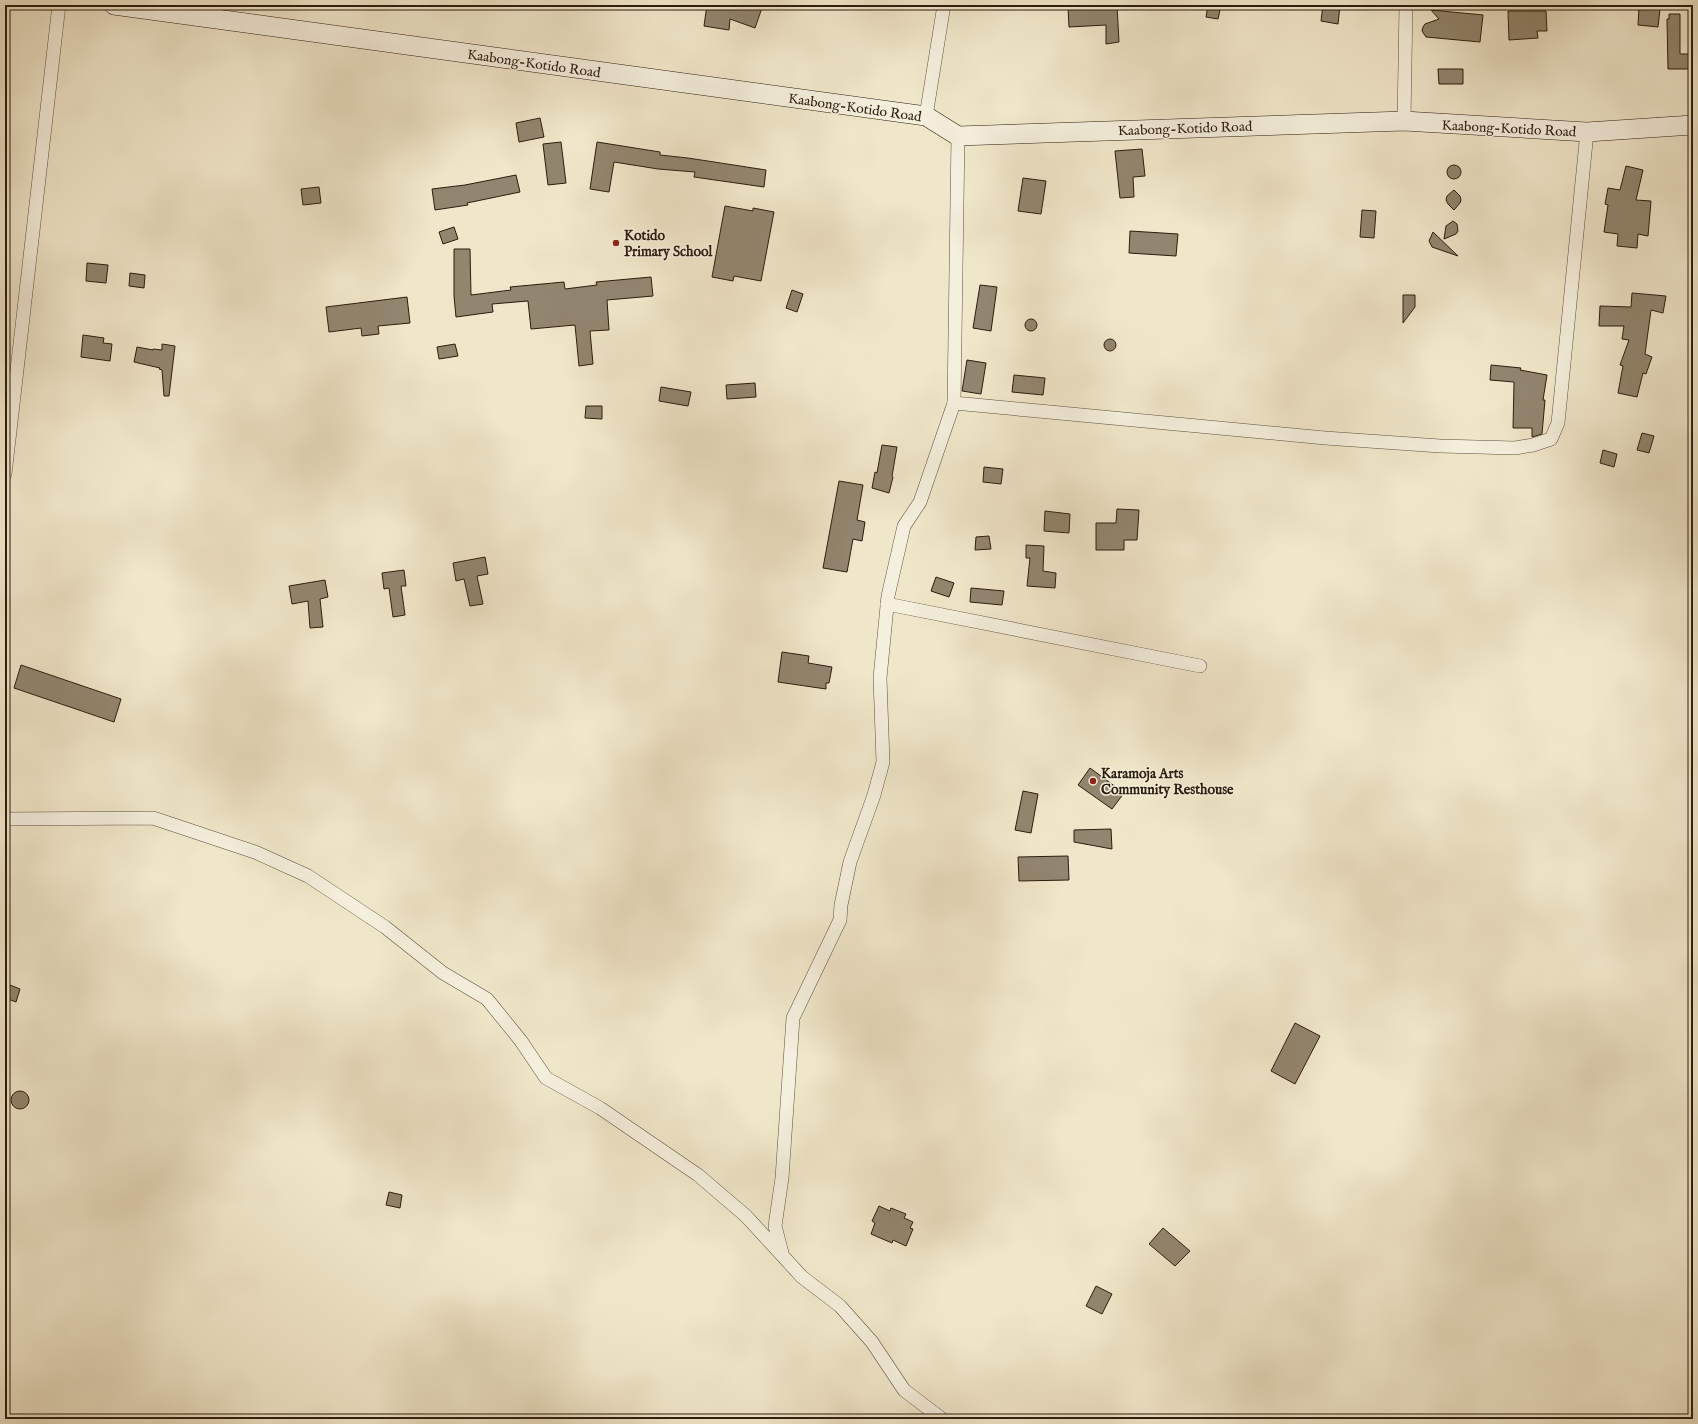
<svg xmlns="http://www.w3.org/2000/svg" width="1698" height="1424" viewBox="0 0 1698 1424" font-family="'IM FELL English',serif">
	<rect width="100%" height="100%" fill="#f0e7ca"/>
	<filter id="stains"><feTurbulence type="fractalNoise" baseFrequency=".005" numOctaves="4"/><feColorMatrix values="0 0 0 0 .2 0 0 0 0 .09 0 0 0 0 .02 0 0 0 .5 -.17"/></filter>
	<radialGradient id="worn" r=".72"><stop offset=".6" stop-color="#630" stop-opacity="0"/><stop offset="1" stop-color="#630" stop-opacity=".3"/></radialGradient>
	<!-- building -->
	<g fill="#92866f" stroke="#2c1c0d">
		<polygon points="707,5 763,5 755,28 730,19 729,30 704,26"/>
		<polygon points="1117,5 1119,42 1106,44 1106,25 1069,27 1068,7"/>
		<polygon points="1208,5 1221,5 1218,19 1206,17"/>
		<polygon points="1323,5 1340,5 1338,24 1321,21"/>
		<polygon points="1639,8 1660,9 1658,27 1638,25"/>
		<polygon points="1431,10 1483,15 1480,42 1426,37 1422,31 1423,27 1425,24 1439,19"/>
		<polygon points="1508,11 1546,11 1547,31 1537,31 1538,38 1509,40"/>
		<polygon points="1669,14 1680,14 1680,54 1693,54 1693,69 1668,69 1667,19 1669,19"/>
		<polygon points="1438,69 1463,69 1463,84 1439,84"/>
		<polygon points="540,118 544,137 519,142 516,123"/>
		<polygon points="561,142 566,183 548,185 543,144"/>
		<polygon points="597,142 660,152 660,155 688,158 766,170 764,187 694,177 695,172 658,169 614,162 609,192 590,189"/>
		<polygon points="1142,149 1145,176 1133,177 1134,197 1120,198 1115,151"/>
		<circle cx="1454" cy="172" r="7"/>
		<polygon points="1626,166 1643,170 1636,200 1651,201 1648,236 1638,234 1637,248 1617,246 1618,234 1604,232 1608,205 1605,204 1608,188 1620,190"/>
		<polygon points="516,175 520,192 467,203 468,205 435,210 432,189 465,185"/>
		<polygon points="1023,178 1046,181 1041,214 1018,211"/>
		<polygon points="319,187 321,203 303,205 301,189"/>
		<polygon points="1454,190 1460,196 1461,200 1460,203 1454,210 1448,204 1446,200 1447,196"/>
		<polygon points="725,206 753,211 753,208 774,212 761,281 734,276 733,281 712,277"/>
		<polygon points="1362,210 1376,211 1374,238 1360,237"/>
		<polygon points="1453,221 1457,224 1458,231 1456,234 1444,239 1446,226"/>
		<polygon points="454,227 458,239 443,244 439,232"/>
		<polygon points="1130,231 1178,234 1176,256 1129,253"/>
		<polygon points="1433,232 1458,256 1432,247 1429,241"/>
		<polygon points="454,249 470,249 471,295 511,290 510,287 564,282 565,289 597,285 596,282 651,277 653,296 607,300 609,330 590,331 593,364 579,366 575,325 531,329 528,301 492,304 493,312 456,317 454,296"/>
		<polygon points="87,263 108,265 106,283 86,281"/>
		<polygon points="130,273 145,275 144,288 129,286"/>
		<polygon points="980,285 997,287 991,331 973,328"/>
		<polygon points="792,290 803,294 797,312 786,308"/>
		<polygon points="1632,293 1666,296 1663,313 1651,310 1645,354 1652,357 1646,374 1643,373 1637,397 1618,393 1623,366 1620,365 1629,340 1622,339 1624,326 1599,326 1600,306 1631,307"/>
		<polygon points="1403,295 1415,295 1415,307 1403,323"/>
		<polygon points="407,297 410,323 378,326 379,334 362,336 361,328 329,332 326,307"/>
		<circle cx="1031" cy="325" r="6"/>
		<polygon points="83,335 104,338 103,343 112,344 110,361 81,357"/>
		<circle cx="1110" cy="345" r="6"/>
		<polygon points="162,344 175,346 169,396 164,396 162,370 159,369 160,368 134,362 137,347 153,350 153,349 162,350"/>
		<polygon points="455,344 458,356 439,359 437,347"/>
		<polygon points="967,360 986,363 981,394 962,391"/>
		<polygon points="1491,365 1521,368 1520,370 1547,375 1543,400 1545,400 1542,434 1532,437 1532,428 1513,428 1514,382 1490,380"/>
		<polygon points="1014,375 1045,378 1043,395 1012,392"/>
		<polygon points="755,383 756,397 727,399 726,385"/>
		<polygon points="661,387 691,392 688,406 659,401"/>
		<polygon points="586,406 602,406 602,419 585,418"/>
		<polygon points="1642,433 1654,436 1649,453 1637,450"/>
		<polygon points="882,445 897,447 892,476 893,477 889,493 872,488 875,472 877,473"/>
		<polygon points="1603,450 1617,454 1614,467 1600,463"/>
		<polygon points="984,467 1003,469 1001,484 983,482"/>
		<polygon points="839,481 863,485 857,520 865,522 862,541 853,539 847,572 823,568"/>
		<polygon points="1117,509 1139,510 1137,540 1124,540 1124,550 1096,550 1096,523 1116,523"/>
		<polygon points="1045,511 1070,514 1069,533 1044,531"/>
		<polygon points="989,536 991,549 975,550 976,537"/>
		<polygon points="1026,545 1044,546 1043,571 1056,573 1055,588 1027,586 1030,558 1026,558"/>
		<polygon points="485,557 488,574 477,576 483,604 470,606 464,579 456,581 453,563"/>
		<polygon points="404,570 406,586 401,586 405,615 393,617 389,588 384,589 382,573"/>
		<polygon points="936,577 954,583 949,597 931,591"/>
		<polygon points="325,580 328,597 320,599 323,627 310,628 308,601 292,604 289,586"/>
		<polygon points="971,588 1004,591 1002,605 970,602"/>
		<polygon points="782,652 809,656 808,663 832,667 829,683 826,683 826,689 778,682"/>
		<polygon points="21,665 121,699 114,722 14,688"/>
		<polygon points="1090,768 1124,793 1112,809 1078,785"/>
		<polygon points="1023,791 1038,794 1031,833 1015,830"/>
		<polygon points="1111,829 1112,849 1074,842 1074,830"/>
		<polygon points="1068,856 1069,880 1019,881 1018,857"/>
		<polygon points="5,983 20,989 16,1002 5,998"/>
		<polygon points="1295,1023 1320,1036 1295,1084 1271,1071"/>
		<circle cx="20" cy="1100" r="9"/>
		<polygon points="389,1192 402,1195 400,1208 386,1205"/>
		<polygon points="879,1206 890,1211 891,1208 906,1214 904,1218 913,1222 910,1228 913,1229 906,1246 893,1240 892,1243 871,1234 875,1223 872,1221"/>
		<polygon points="1163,1228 1190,1251 1175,1266 1149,1244"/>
		<polygon points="1096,1286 1112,1294 1102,1314 1086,1306"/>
	</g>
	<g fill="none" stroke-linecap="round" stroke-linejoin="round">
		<!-- street casing -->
		<g stroke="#5d4f3c" stroke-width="14">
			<g id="street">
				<polyline points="926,116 944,5"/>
				<polyline points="1404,121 1406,5"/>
				<polyline points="958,136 954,403 1325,438 1440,446 1515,448 1533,445 1551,439 1558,423 1587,132"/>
				<polyline points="5,474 59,5"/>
				<polyline points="887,604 1200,666"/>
				<polyline points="5,819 153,818 255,852 308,876 385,927 443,973 487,999 521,1041 546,1078 600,1108 698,1175 746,1216 802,1277 840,1306 872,1342 904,1390 942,1419"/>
				<polyline points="782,1253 775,1226 782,1178 793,1018 840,920 841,905 850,862 874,795 883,762 880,678 888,596 904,526 920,502 954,403"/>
			</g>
		</g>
		<!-- secondary casing -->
		<g stroke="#2c1c0d" stroke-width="20">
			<polyline id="secondary" points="114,5 926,116 958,136 1404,121 1587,132 1693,125"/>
		</g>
		<!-- street -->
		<use href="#street" stroke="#f5efdd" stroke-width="13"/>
		<!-- secondary -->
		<use href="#secondary" stroke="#f5efdd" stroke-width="19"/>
	</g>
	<!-- markers -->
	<g fill="#8f2418" stroke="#f5efdd" stroke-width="1.5">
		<circle cx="616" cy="243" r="4"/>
		<circle cx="1093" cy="781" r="4"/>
	</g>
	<g text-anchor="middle" stroke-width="3" stroke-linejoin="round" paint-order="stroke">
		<!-- street labels -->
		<g font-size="14" fill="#2c1c0d" stroke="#f5efdd">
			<text transform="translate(534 63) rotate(8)" y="5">Kaabong-Kotido Road</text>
			<text transform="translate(855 107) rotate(8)" y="5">Kaabong-Kotido Road</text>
			<text transform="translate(1185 128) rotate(-2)" y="5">Kaabong-Kotido Road</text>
			<text transform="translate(1509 128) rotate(3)" y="5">Kaabong-Kotido Road</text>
		</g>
		<!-- poi labels -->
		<g font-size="14" font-weight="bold" fill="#2c1c0d" stroke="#f5efdd" text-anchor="start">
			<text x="624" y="240">Kotido<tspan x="624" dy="16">Primary School</tspan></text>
			<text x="1101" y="778">Karamoja Arts<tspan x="1101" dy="16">Community Resthouse</tspan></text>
		</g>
	</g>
	<!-- margin -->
	<rect width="1698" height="1424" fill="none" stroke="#f0e7ca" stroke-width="20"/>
	<rect x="6" y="6" width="1686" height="1412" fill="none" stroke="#2c1c0d" stroke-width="2"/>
	<rect x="10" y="10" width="1678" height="1404" fill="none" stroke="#2c1c0d"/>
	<rect width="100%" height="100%" filter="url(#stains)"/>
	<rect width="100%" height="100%" fill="url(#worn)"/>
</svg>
